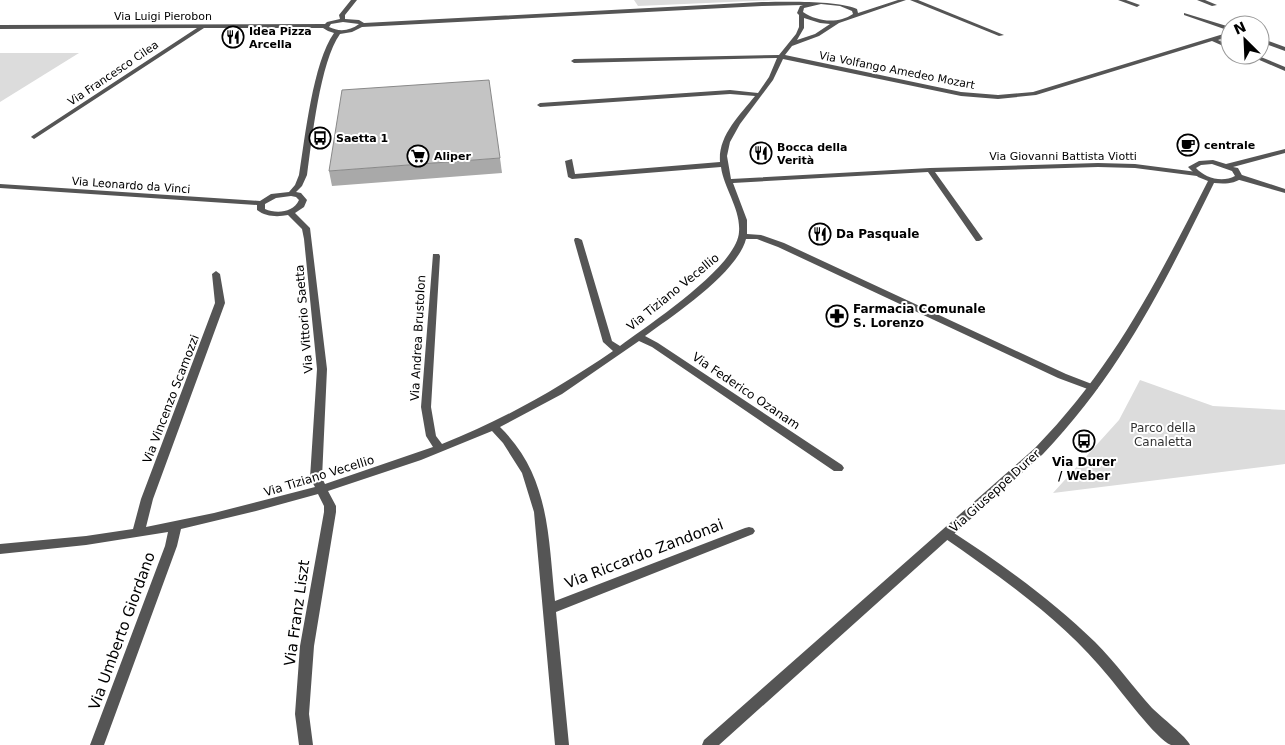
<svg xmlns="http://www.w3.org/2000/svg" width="1285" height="745" viewBox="0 0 1285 745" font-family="'DejaVu Sans',sans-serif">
	<rect width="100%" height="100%" fill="#fff"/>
	<!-- green -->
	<g fill="#dcdcdc">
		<polygon points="634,0 777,0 638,6"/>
		<polygon points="0,53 79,53 0,102"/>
		<polygon points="1140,380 1213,406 1285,410 1285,464 1053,493 1119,420"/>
	</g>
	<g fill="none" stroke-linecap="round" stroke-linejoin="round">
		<!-- minor -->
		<g fill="#555" fill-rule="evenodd">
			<path d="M351,0H357L345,15V19L359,20L364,23L762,2C788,2 835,0 857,9L858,13L898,0H906L839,23L819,36L792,46L785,55L961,92L998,95L1033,92L1230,32V36L1218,40L1230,45V49L1212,41L1036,95L998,99L961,96L783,59L773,80L740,124L730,142L727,156L731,179L930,168L1098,163L1135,164L1197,172L1201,174L1197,176L1135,168L1098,167L935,172L983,239L979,241H976L928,172L733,183L747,220V234L761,235L784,243L1066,374L1097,386L1098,388L1093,391L1058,378L778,247L757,239H746C737,273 674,315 645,336L658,343L842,465L844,468L842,471H834L652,347L639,341L562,394L500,427C550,476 548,536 555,601L745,528L749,527L753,528L755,531L753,534L556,612L569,745H555L534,512L522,473L503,443L492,431L421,460L328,491L336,506V512L314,646L309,714L313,745H299L295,714L300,646L324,512V506L318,494L256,511L181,529L177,546L104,745H90L165,546L168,532L86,545L0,554V544L86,536L133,529L141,499L215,303L212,274L216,271L220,274L225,303L153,499L146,527L214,513L315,487L310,478L317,369L304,239L302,229L288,215C278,217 266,217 257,210V205L0,188V184L260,201L271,194L289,192L295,185L299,175C305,138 313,62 334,33L328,31L323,28H204L34,139L31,137L32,136L197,28L0,29V25L325,24L327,22L340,19L339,15ZM821,4L840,6L852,11L853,14C838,24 818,22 803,12L804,8ZM803,5L800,6L797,13L799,15V27L796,34L779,55L574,59L571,61L574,63L777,58L769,77L758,93L730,90L540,103L537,105L540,107L730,94L755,96C739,116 718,136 720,162L575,174L572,159L565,161L568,177L572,179L721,167C724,189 741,209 739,232C737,267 648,325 620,346L612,341L582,240L578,238H575L574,240L603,342L613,351C559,388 503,420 442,444L436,436L431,407L440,256L439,254H433L421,407L426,436L433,447L325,484L322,478L327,369L310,228L295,213L304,207L307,200L301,193L296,192L302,186L307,175C312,139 320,62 340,34L352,32L362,27L762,6ZM804,18L820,23L830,24L815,34L797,40L804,28ZM343,22L359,24C350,31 339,32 329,27L331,24ZM291,196L296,197L299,200C293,213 276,214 265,209V204L276,198Z"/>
			<polygon points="910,0 918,0 1004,35 999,36"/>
			<polygon points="1118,0 1126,0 1140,5 1137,7"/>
			<polygon points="1197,0 1205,0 1217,5 1212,6"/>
			<polygon points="1184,13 1230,27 1230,31 1184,15"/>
			<polygon points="1260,38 1285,47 1285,51 1260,42"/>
			<polygon points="1248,55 1256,55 1285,67 1285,71"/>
			<polygon points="1236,175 1242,175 1285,189 1285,193 1236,179"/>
			<path d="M947,530L951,531C1002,564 1052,600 1095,642C1116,663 1133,687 1152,708C1161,717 1187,737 1190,745C1185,745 1176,745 1171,745C1156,739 1121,691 1109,677C1064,621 1002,578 943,537L941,534L943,531Z"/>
		</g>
		<!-- tertiary -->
		<path fill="#555" fill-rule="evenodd" d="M1285,149V153L1233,167L1238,168L1243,177C1235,184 1225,184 1214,183C1164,284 1122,371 1043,454L719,745H702L704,740L1035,448C1114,367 1157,281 1208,181L1198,177L1188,167L1199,161L1213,160L1226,164ZM1212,164L1232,171L1235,176C1222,183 1205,178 1196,168L1201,165Z"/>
	</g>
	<!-- wall -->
	<polygon fill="#a9a9a9" points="500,158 502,173 332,186 329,171"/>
	<!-- building -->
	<polygon fill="#c4c4c4" stroke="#898989" points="489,80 500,158 329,171 342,90"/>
	<!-- icons -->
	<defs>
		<g id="restaurant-ring" transform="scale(1.125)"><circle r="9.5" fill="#fff" stroke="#000" stroke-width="1.5"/><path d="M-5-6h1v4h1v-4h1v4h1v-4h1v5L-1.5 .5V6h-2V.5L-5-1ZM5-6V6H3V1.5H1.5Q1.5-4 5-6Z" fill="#000"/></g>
		<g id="bus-ring" transform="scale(1.125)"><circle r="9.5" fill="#fff" stroke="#000" stroke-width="1.5"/><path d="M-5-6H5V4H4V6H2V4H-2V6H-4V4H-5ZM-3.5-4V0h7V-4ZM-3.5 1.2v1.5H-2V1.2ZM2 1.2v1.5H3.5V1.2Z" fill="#000"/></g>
		<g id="cafe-ring" transform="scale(1.125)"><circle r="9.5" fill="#fff" stroke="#000" stroke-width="1.5"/><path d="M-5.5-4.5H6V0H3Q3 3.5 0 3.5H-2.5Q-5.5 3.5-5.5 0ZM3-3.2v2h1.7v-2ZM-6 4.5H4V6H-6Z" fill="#000"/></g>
		<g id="supermarket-ring" transform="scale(1.125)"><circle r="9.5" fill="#fff" stroke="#000" stroke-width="1.5"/><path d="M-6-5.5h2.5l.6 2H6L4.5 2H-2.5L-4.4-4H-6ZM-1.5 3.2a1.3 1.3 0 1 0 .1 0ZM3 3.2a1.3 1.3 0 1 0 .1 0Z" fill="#000"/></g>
		<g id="pharmacy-ring" transform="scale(1.125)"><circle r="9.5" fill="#fff" stroke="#000" stroke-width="1.5"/><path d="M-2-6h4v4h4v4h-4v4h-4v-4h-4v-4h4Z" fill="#000"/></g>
	</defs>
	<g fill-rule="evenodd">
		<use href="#restaurant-ring" x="233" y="37"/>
		<use href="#bus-ring" x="320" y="138"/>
		<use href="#cafe-ring" x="1188" y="145"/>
		<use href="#restaurant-ring" x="761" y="153"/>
		<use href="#supermarket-ring" x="418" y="156"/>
		<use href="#restaurant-ring" x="820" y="234"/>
		<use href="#pharmacy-ring" x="837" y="316"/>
		<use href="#bus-ring" x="1084" y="441"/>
	</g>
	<g text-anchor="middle" stroke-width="4" stroke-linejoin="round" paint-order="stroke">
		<!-- far-street labels -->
		<g font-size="11" fill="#000" stroke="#fff">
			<text x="163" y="20">Via Luigi Pierobon</text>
			<text transform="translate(897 70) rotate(11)" y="4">Via Volfango Amedeo Mozart</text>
			<text transform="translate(113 73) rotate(-34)" y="4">Via Francesco Cilea</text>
			<text x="1063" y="160">Via Giovanni Battista Viotti</text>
			<text transform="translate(131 185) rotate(4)" y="4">Via Leonardo da Vinci</text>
		</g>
		<!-- far-poi labels -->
		<g font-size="11" font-weight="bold" fill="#000" stroke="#fff" text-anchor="start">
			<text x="249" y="35">Idea Pizza<tspan x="249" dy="13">Arcella</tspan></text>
			<text x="336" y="142">Saetta 1</text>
			<text x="1204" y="149">centrale</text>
			<text x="777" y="151">Bocca della<tspan x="777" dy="13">Verità</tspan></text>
			<text x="434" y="160">Aliper</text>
		</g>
		<!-- poi labels -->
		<g font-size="12" font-weight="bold" fill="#000" stroke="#fff" text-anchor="start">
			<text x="836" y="238">Da Pasquale</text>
			<text x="853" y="313">Farmacia Comunale<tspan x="853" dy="14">S. Lorenzo</tspan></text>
			<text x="1084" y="466" text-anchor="middle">Via Durer<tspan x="1084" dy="14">/ Weber</tspan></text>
		</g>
		<!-- street labels -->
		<g font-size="12" fill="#000" stroke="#fff">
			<text transform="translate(673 292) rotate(-39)" y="4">Via Tiziano Vecellio</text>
			<text transform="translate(304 319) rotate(-95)" y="4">Via Vittorio Saetta</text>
			<text transform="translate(418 338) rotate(-87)" y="4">Via Andrea Brustolon</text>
			<text transform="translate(746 391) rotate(34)" y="4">Via Federico Ozanam</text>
			<text transform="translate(171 399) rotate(-69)" y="4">Via Vincenzo Scamozzi</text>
			<text transform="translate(319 476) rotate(-17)" y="4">Via Tiziano Vecellio</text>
			<text transform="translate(995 491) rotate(-42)" y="4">Via Giuseppe Durer</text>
		</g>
		<!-- park labels -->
		<g font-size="12" fill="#333" stroke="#fff">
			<text x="1163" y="432">Parco della<tspan x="1163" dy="14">Canaletta</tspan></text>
		</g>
		<!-- near-street labels -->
		<g font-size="15" fill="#000" stroke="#fff">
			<text transform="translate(644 554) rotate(-21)" y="5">Via Riccardo Zandonai</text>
			<text transform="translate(297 613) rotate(-82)" y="5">Via Franz Liszt</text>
			<text transform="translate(122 631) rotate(-70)" y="5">Via Umberto Giordano</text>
		</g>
	</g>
	<!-- north arrow -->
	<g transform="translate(1245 40) rotate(336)"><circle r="24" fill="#ffffff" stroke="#999999"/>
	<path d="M0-4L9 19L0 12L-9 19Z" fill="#000000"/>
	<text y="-8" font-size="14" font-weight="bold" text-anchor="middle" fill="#000000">N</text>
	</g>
</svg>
